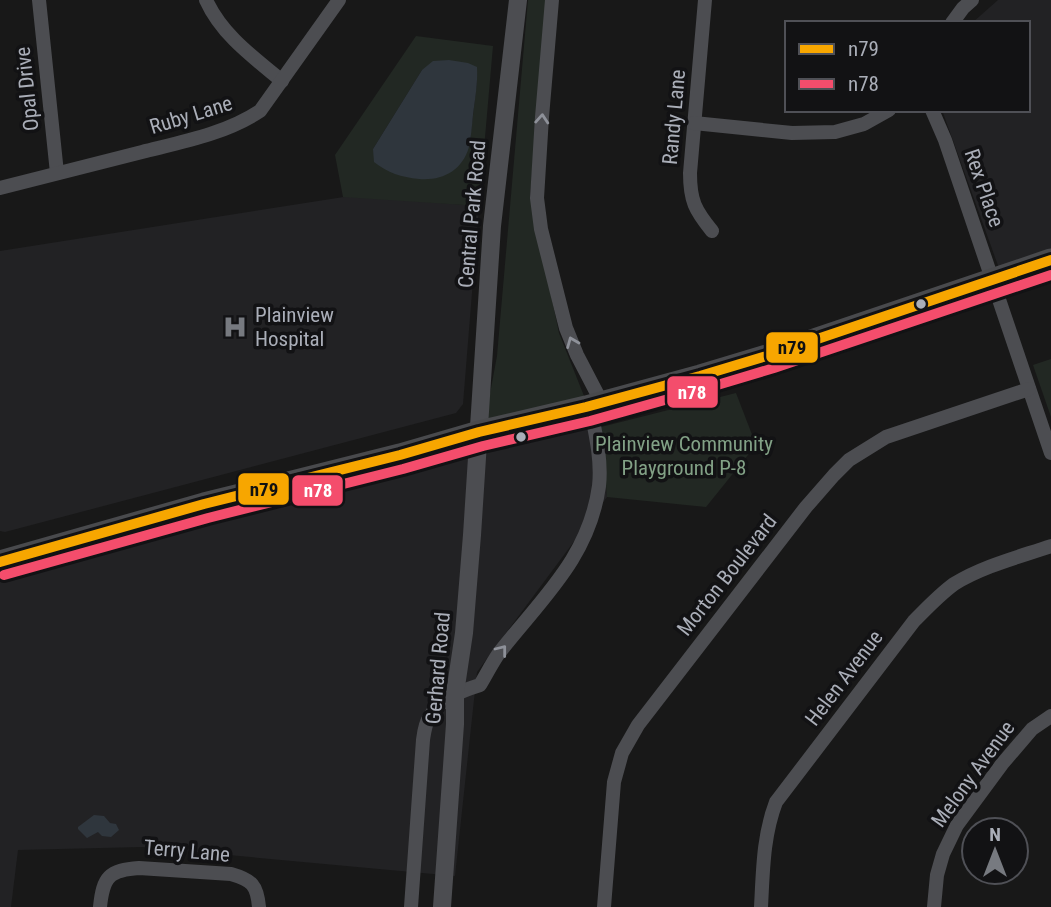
<svg xmlns="http://www.w3.org/2000/svg" width="1051" height="907" viewBox="0 0 1051 907" font-family="'Roboto Condensed',sans-serif">
	<rect width="100%" height="100%" fill="#181818"/>
	<!-- built -->
	<g fill="#222224">
		<polygon points="998,0 1051,0 1051,254 1000,271 942,110 1028,110 1028,23 972,23"/>
		<polygon points="350,196 479,206 463,404 456,413 5,532 0,531 0,251"/>
		<polygon points="596,418 601,427 607,497 477,672 455,876 142,847 18,850 11,907 0,907 0,582"/>
	</g>
	<!-- green -->
	<g fill="#222823" fill-rule="evenodd">
		<polygon points="528,0 547,0 530,195 559,333 586,401 484,426 497,356"/>
		<path d="M416,36L493,46L479,206L343,197L335,155ZM477,67V82L469,148L373,149L422,70Z"/>
		<polygon points="1051,359 1051,417 1033,365"/>
		<polygon points="736,393 756,445 706,507 607,497 601,427"/>
	</g>
	<!-- water -->
	<g fill="#2f363d">
		<path d="M449,60L468,63L477,67C478,83 475,99 473,115C472,126 471,137 469,147C462,171 442,181 419,179C401,177 388,173 374,162L373,149L422,70L433,61Z"/>
		<polygon points="94,815 104,816 110,823 116,824 119,830 111,837 102,836 98,832 87,838 78,829 78,827"/>
	</g>
	<g fill="none" stroke-linecap="round" stroke-linejoin="round">
		<!-- minor -->
		<g stroke="#4c4d51" stroke-width="14">
			<polyline points="39,0 57,173"/>
			<path d="M206,0C222,35 253,57 282,81"/>
			<polyline points="552,0 542,117 537,198 541,229 566,328 577,355 602,403"/>
			<path d="M705,0L690,173C690,201 695,210 712,231"/>
			<polyline points="952,23 963,8 972,0"/>
			<polyline points="932,110 945,140 1051,453"/>
			<polyline points="694,123 792,133 835,132 864,124 889,110"/>
			<path d="M0,188C47,176 95,164 142,152C182,142 225,134 260,111L339,0"/>
			<path d="M100,907C103,877 109,870 139,868L231,874C252,880 257,885 259,907"/>
			<path d="M411,907L423,740C424,733 425,724 429,718C439,699 461,691 480,685C486,675 492,663 499,653C541,599 589,558 599,486C602,460 595,431 590,406"/>
			<polyline points="604,907 614,782 622,753 638,725 806,507 834,475 849,460 886,437 1029,389"/>
			<path d="M761,907C763,871 763,836 776,802L914,621C927,608 939,595 954,584C983,566 1019,557 1051,546"/>
			<polyline points="934,907 937,875 943,854 957,825 1002,764 1032,729 1051,716"/>
		</g>
		<!-- tertiary -->
		<polyline stroke="#4c4d51" stroke-width="18" points="442,907 455,724 455,693 464,633 472,535 492,226 518,0"/>
		<!-- primary -->
		<polyline stroke="#494a4d" stroke-width="23" points="0,562 204,504 400,455 479,432 586,407 700,376 770,355 1051,260"/>
		<!-- bus-1 casing -->
		<g stroke="#121214" stroke-width="16">
			<polyline id="bus-1" points="0,562 204,504 400,455 479,432 586,407 700,376 770,355 1051,260"/>
		</g>
		<!-- bus-2 casing -->
		<g stroke="#121214" stroke-width="16">
			<polyline id="bus-2" points="4,575 208,518 403,469 483,446 590,421 704,389 774,368 1051,275"/>
		</g>
		<!-- bus-1 -->
		<use href="#bus-1" stroke="#f7a600" stroke-width="10"/>
		<!-- bus-2 -->
		<use href="#bus-2" stroke="#f44d6c" stroke-width="10"/>
	</g>
	<!-- one-way arrows -->
	<defs><path id="oneway-chevron" d="M-2-3.5L2.5 0L-2 3.5" fill="none" stroke-width="1.6" stroke-linecap="round" stroke-linejoin="round" transform="scale(1.75)"/></defs>
	<g stroke="#8e9199">
		<use href="#oneway-chevron" transform="translate(542 119) rotate(-86)"/>
		<use href="#oneway-chevron" transform="translate(572 342) rotate(-112)"/>
		<use href="#oneway-chevron" transform="translate(502 650) rotate(-52)"/>
	</g>
	<!-- icons -->
	<defs>
		<g id="hospital-bare" transform="scale(1.89)"><path d="M-5-5h3v3.5h4V-5h3V5h-3V1.5h-4V5h-3Z" fill="#777a80" stroke="#121214" stroke-width="2.5" paint-order="stroke"/></g>
	</defs>
	<g fill-rule="evenodd">
		<use href="#hospital-bare" x="235" y="327"/>
	</g>
	<!-- markers -->
	<g fill="#aaaeb8" stroke="#121214" stroke-width="2.5">
		<circle cx="921" cy="304" r="6"/>
		<circle cx="521" cy="437" r="6"/>
	</g>
	<g text-anchor="middle" stroke-width="7" stroke-linejoin="round" paint-order="stroke">
		<!-- street labels -->
		<g font-size="21" fill="#aaaeb8" stroke="#121214">
			<text transform="translate(27 89) rotate(-96)" y="7">Opal Drive</text>
			<text transform="translate(191 115) rotate(-17)" y="7">Ruby Lane</text>
			<text transform="translate(674 117) rotate(-85)" y="7">Randy Lane</text>
			<text transform="translate(984 188) rotate(71)" y="7">Rex Place</text>
			<text transform="translate(472 214) rotate(-85)" y="7">Central Park Road</text>
			<text transform="translate(727 575) rotate(-52)" y="7">Morton Boulevard</text>
			<text transform="translate(438 668) rotate(-85)" y="7">Gerhard Road</text>
			<text transform="translate(844 678) rotate(-53)" y="7">Helen Avenue</text>
			<text transform="translate(973 774) rotate(-54)" y="7">Melony Avenue</text>
			<text transform="translate(187 851) rotate(5)" y="7">Terry Lane</text>
		</g>
		<!-- poi labels -->
		<g font-size="21" fill="#aaaeb8" stroke="#121214" text-anchor="start">
			<text x="255" y="322">Plainview<tspan x="255" dy="24">Hospital</tspan></text>
		</g>
		<!-- park labels -->
		<g font-size="21" fill="#82a186" stroke="#121214">
			<text x="684" y="451">Plainview Community<tspan x="684" dy="24">Playground P-8</tspan></text>
		</g>
	</g>
	<g stroke="#121214" stroke-width="2.5">
		<rect x="765" y="331" width="54" height="33" rx="7" fill="#f7a600"/>
		<rect x="666" y="375" width="53" height="34" rx="7" fill="#f44d6c"/>
		<rect x="237" y="472" width="53" height="34" rx="7" fill="#f7a600"/>
		<rect x="291" y="474" width="53" height="33" rx="7" fill="#f44d6c"/>
	</g>
	<g font-size="19" text-anchor="middle" font-weight="bold" fill="#fff">
		<text x="692" y="399">n78</text>
		<text x="318" y="497">n78</text>
	</g>
	<g font-size="19" text-anchor="middle" font-weight="bold" fill="#111">
		<text x="792" y="354">n79</text>
		<text x="264" y="496">n79</text>
	</g>
	<!-- legend -->
	<rect x="785" y="21" width="245" height="91" fill="#121214" stroke="#4f5056" stroke-width="2"/>
	<rect x="799" y="44" width="35" height="10" fill="#f7a600" stroke="#4f5056" stroke-width="2"/>
	<text x="848" y="56" font-size="21" fill="#aaaeb8">n79</text>
	<rect x="799" y="79" width="35" height="10" fill="#f44d6c" stroke="#4f5056" stroke-width="2"/>
	<text x="848" y="91" font-size="21" fill="#aaaeb8">n78</text>
	<!-- north arrow -->
	<g transform="translate(995 851)"><circle r="33" fill="#121214" stroke="#4f5056" stroke-width="2"/>
	<path d="M0-5L12 26L0 18L-12 26Z" fill="#777a80"/>
	<text y="-10" font-size="19" font-weight="bold" text-anchor="middle" fill="#aaaeb8">N</text>
	</g>
</svg>
